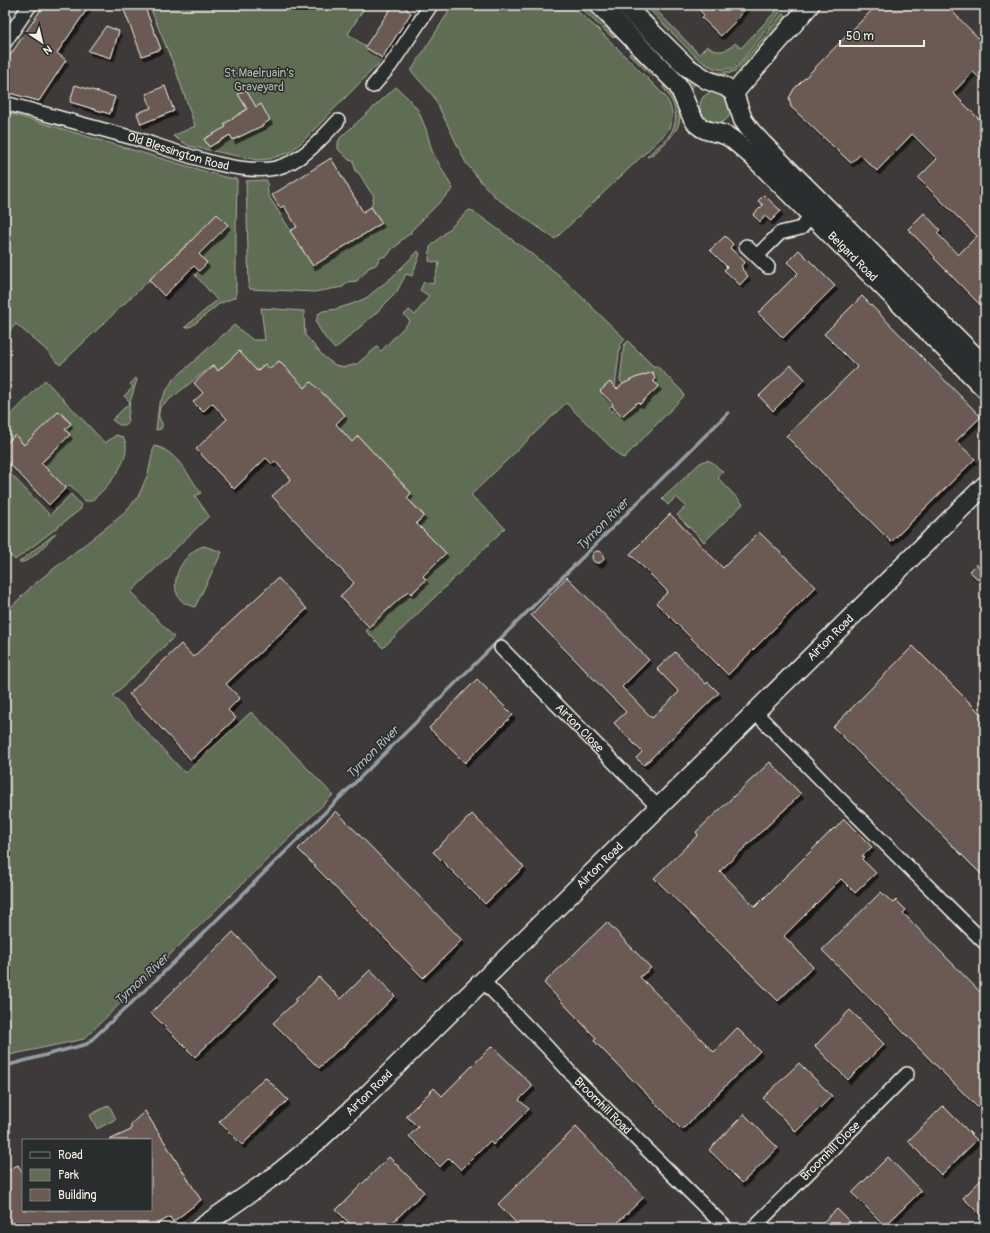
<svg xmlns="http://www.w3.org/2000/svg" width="990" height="1233" viewBox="0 0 990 1233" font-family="Pangolin,sans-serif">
	<defs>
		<filter id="shadow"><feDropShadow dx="2.5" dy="4" stdDeviation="0" flood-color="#0009"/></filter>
	</defs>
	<rect width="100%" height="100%" fill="#3e3a39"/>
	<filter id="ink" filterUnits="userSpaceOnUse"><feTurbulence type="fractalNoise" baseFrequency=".025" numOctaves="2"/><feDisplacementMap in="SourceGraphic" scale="8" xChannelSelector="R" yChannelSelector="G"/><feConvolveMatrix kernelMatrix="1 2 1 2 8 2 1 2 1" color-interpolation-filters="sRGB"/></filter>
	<g filter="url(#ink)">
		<!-- green -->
		<g fill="#616d54" stroke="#aaaf9e">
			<polygon points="149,5 308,5 318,11 322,5 366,5 348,34 383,59 302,142 290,152 270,159 257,160 189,146 173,136 195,126 175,68"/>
			<path d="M453,5H570L598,29L665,96C674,110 675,120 665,134L555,239L495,197L483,184L466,163L434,97L411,71Z"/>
			<polygon points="577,5 589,5 596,12 614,37 613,38"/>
			<polygon points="638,5 640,5 679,46 681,49 653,23"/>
			<path d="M645,5H651L699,54L707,46C718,54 726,52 735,43L741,48L776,11L772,6L773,5H786L743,59C718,85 695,56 677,38C666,27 656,16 645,5Z"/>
			<path d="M783,13L787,18L746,64C721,82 714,75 691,61L695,60C724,85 738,68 757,45C766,34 774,24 783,13Z"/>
			<polygon points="630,53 650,66 656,76 652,76 629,54"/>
			<polygon points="673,70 680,70 699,81 693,86 688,92"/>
			<path d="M664,81L667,83C680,109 689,121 664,144C659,149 654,155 647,157C652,150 661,145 667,138C682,120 675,103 663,87Z"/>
			<path d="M396,87L408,98L418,110L426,129L432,151L453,189L411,231V233L400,241L399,244L392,249L388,255L380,258L376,265L368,268C366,274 360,275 357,281L347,282L343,287L314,292L250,289L249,287L246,181L267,180L268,195L313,266L382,223L371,207L374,196C367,189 364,180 358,172H356L353,161L349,160L338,149V143L340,138Z"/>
			<path d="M713,90L725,93L732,110C724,136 689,120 703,97Z"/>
			<polygon points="5,112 224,177 237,179 236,233 236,297 219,304 192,326 184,328 217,300 195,275 207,263 188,243 60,365 45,349 16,324 5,336"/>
			<path d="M469,210L473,211L529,252L559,275L625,339L620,345L615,387L610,382L600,391L613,404L609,408L612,412L615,409L623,416L638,402L640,404L658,386L653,381L655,378L652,375L653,374V372L623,384L620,381L624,345L628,341L653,366H657L682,391L684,396L624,458L621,457L566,403L471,495L505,528L383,648L366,631L408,591L426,580L423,576L446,553L416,523L424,515L407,498L411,493L358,436L352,442L336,424L345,415L311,382L295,397L298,381L279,361L270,369L265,364L257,371L239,352L219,371L213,365L160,407C160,410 158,414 159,417C161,422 164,424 161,429L156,430L159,404L172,381L234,325L253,340H265L261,308L304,311L305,335L324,357L335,365L345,367L357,364L377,347L381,351L410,321L404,315L409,310L415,315L429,296L420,290L424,282L433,284L439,263L429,261L430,247Z"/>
			<path d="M418,251L420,254L412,276L406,274L396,293L376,313L335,349C327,341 321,333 316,322L318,314L323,311L336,309L352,304L366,298L391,278Z"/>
			<polygon points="136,378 137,380 130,402 127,425 119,425 112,420 130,402 124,396 133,387 130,384"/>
			<path d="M45,380L105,443L116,435L123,437C136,456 106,490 91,501H85L70,485L66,488L41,463L70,435L65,429L71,423L59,412L24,445L15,435L5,445V421Z"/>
			<path d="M154,446C175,449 189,476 201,493L195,496L209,516L131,592L174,637L113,696L185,773L251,712L287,747L333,795L84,1039L5,1056V613L32,586L52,570L121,516L138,497L148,474Z"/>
			<polygon points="707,460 712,462 723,472 718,478 743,504 704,542 677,515 686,506 676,497 668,505 662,499 700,463"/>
			<polygon points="6,469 50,515 71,494 81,505 81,509 15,560 5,551 5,470"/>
			<path d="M56,533C49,541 29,565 19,562Z"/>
			<path d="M204,546L222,552L195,607C159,600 179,552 204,546Z"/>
			<polygon points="109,1105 116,1119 97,1129 90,1115"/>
		</g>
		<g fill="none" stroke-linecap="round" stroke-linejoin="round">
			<!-- stream -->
			<polyline stroke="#959ea4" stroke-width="3.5" points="5,1066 87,1044 156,980 728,413"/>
		</g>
		<!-- building -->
		<g fill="#6b5a53" stroke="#f4f1e8" filter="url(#shadow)">
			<polygon points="44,5 90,5 57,53 66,60 39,101 5,92 5,63"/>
			<polygon points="122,5 144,5 161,49 142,56"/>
			<polygon points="393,5 409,5 406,9 411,13 382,58 365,47"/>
			<polygon points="694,5 749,5 739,16 740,17 721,36 702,18 704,15"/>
			<polygon points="877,5 946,5 985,45 985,84 973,72 953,93 979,119 985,112 985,310 934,258 935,257 908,229 924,213 940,230 937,233 958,255 977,236 918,178 937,159 912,134 877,171 860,155 851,163 791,107 789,98 794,89"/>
			<polygon points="106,26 119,31 111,58 88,51"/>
			<polygon points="75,85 115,97 110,114 70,102"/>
			<polygon points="165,86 174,111 141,124 137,113 151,108 146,94"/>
			<polygon points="246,90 256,107 261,104 270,120 264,124 264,125 239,137 233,140 230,135 209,147 204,139 226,127 224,124 247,109 238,94"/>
			<polygon points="331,158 363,212 371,207 382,223 313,266 290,231 297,227 284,206 280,208 272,195"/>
			<polygon points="764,195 781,211 771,221 765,216 760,222 753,215 763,205 758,201"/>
			<polygon points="217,214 228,225 199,254 207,263 199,271 194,266 164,296 149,280 188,244"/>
			<polygon points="725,236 733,244 730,248 745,262 741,266 743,268 742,269 748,276 740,285 724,270 727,267 710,250"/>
			<polygon points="799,250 835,286 783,338 758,313 798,273 787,262"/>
			<polygon points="862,296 981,417 956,441 975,459 891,542 786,436 857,367 824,334"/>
			<polygon points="239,351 257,371 265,364 270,369 279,361 305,388 311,382 345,415 336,424 352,442 358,436 411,493 407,498 424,516 416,523 446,553 423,576 426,580 411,594 408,591 369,627 340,596 354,583 272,496 291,479 275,461 272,464 266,458 234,489 196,449 227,419 212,403 203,412 193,402 203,393 194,383 214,365 218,371"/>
			<polygon points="791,365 805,379 773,411 759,396"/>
			<polygon points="653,372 654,377 655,378 653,381 659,386 640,404 638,402 622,416 612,406 613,404 600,391 610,382 617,389 623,384 635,378"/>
			<polygon points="59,411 71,424 65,429 70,435 41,463 66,488 49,505 5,459 5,445 15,435 24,445"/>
			<polygon points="670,514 723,568 759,532 816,587 728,675 656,603 668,592 630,554"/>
			<circle cx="598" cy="557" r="6"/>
			<polygon points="976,564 985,573 985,576 980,581 969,571"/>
			<polygon points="567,577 649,660 622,687 652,718 679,692 657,669 675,652 706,684 708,682 719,693 644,765 636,758 642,752 614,723 626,712 531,615"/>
			<polygon points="278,578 307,609 226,684 240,698 228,710 236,718 191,760 129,694 181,644 193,657"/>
			<polygon points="913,646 985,718 985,878 833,727"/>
			<polygon points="477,679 513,715 465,763 429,728"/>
			<polygon points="770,762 801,794 720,871 755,907 834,828 835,829 844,819 872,847 862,856 864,857 862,859 876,873 855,893 841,879 784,936 813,967 778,1001 654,878 698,835 696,832"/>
			<polygon points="336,811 462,940 423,978 298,849"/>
			<polygon points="472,814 524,867 485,904 433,852"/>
			<polygon points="881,892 893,903 896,900 906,910 903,913 985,997 985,1115 822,950"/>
			<polygon points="607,922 651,968 640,977 714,1052 737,1028 760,1051 682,1130 594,1041 596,1038 544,983"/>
			<polygon points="233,932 277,977 195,1057 151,1013"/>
			<polygon points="370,970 395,996 340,1050 339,1049 319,1068 273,1023 296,1001 295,1000 319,977 341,999"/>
			<polygon points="850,1010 884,1044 848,1080 815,1046"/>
			<polygon points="492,1046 533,1086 519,1100 529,1109 493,1145 490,1141 461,1170 449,1158 440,1167 409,1136 418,1127 406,1116 434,1088 442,1096"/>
			<polygon points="799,1063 832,1096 796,1132 763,1098"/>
			<polygon points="265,1077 288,1100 242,1145 219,1122"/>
			<polygon points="943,1106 977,1140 941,1175 908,1141"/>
			<polygon points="145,1111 201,1200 173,1222 170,1217 150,1228 5,1228 5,1172 18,1165 23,1173 23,1210 151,1210 151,1140 109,1140 131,1130 131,1124"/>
			<polygon points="744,1114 778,1148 742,1183 709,1150"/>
			<polygon points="576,1127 644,1197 612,1228 521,1228 498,1204"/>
			<polygon points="389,1157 424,1192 387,1228 354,1228 336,1210"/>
			<polygon points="888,1157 921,1191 885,1226 852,1193"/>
			<polygon points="985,1176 985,1220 963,1198"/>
			<polygon points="837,1209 856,1228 817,1228"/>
		</g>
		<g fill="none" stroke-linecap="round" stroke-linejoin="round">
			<!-- street casing -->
			<g stroke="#f4f1e8" stroke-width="16">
				<g id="street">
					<polyline points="5,42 30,5"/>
					<polyline points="373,86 390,66 431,5"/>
					<path id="s1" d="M5,103C49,115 93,127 137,139C175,151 238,176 276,168C303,161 320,140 338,121"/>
					<polyline points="746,246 768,267"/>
					<polyline points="757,256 780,233 801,228 818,209"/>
					<path id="s2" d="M501,648L658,807"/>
					<polyline points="755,712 835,794 985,943"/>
					<path id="s3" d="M483,981L548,1048L575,1078L726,1228"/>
					<path id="s4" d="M753,1228L907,1074"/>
				</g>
			</g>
			<!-- secondary casing -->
			<g stroke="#f4f1e8" stroke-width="21">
				<g id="secondary">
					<path id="s5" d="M599,5L677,84C684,95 690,118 698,125C706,133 717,131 727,136C736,141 743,149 751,155L985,389"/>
					<polyline points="624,5 687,67 707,80 726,87 734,93 743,120 751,131 763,144 985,366"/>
					<polyline points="734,93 810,5"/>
					<path id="s6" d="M200,1228L277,1174L319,1140L366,1096L985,485"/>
				</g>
			</g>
			<!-- street -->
			<use href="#street" stroke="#2a2d2e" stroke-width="13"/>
			<!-- secondary -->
			<use href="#secondary" stroke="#2a2d2e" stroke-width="18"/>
		</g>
	</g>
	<g text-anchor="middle" stroke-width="3" stroke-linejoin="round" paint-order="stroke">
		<!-- park labels -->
		<g font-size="12" fill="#b2b6a5" stroke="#2a2d2e">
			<text x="259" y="77">St Maelruain's<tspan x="259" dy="14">Graveyard</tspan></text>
		</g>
		<!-- street labels -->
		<g font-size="12" fill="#f4f1e8" stroke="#2a2d2e">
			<text dy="4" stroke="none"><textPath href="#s1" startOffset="180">Old Blessington Road</textPath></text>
			<text dy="4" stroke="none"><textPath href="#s5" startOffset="363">Belgard Road</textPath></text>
			<text dy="4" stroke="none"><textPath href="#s6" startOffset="865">Airton Road</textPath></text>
			<text dy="4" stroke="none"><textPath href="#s2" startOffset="112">Airton Close</textPath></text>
			<text dy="4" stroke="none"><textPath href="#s6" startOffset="541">Airton Road</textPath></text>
			<text dy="4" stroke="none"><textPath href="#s6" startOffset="217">Airton Road</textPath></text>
			<text dy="4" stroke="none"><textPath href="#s3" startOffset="173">Broomhill Road</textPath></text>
			<text dy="4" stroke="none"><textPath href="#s4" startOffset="109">Broomhill Close</textPath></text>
		</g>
		<!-- water labels -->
		<g font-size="13" font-style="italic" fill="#b4b9bb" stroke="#2a2d2e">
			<text transform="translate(602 524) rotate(-45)" y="5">Tymon River</text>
			<text transform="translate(372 752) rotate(-45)" y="5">Tymon River</text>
			<text transform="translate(141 979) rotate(-43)" y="5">Tymon River</text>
		</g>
	</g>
	<!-- margin -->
	<rect width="990" height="1233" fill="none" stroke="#2a2d2e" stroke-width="20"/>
	<rect x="10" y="10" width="970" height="1213" fill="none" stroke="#f4f1e8" stroke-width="1.5" filter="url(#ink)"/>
	<!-- legend -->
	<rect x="22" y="1139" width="130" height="72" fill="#2a2d2e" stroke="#7b7b78"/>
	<rect x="30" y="1152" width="20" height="6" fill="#2a2d2e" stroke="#7b7b78"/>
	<text x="58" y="1159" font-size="12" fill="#f4f1e8">Road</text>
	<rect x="30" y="1169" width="20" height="12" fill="#616d54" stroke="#7b7b78"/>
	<text x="58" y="1179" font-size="12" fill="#f4f1e8">Park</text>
	<rect x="30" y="1189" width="20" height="12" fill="#6b5a53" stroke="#7b7b78"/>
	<text x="58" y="1199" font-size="12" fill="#f4f1e8">Building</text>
	<!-- north arrow -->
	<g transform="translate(42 42) rotate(145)" stroke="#2a2d2e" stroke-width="3" paint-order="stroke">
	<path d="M0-3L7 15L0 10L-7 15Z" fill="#f4f1e8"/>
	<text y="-6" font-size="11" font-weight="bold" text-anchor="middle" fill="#f4f1e8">N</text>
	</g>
	<!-- scale -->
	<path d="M840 40v6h84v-6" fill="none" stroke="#f4f1e8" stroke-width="2"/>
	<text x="846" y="40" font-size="12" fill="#f4f1e8" stroke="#2a2d2e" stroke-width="3" paint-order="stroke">50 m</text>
</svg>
